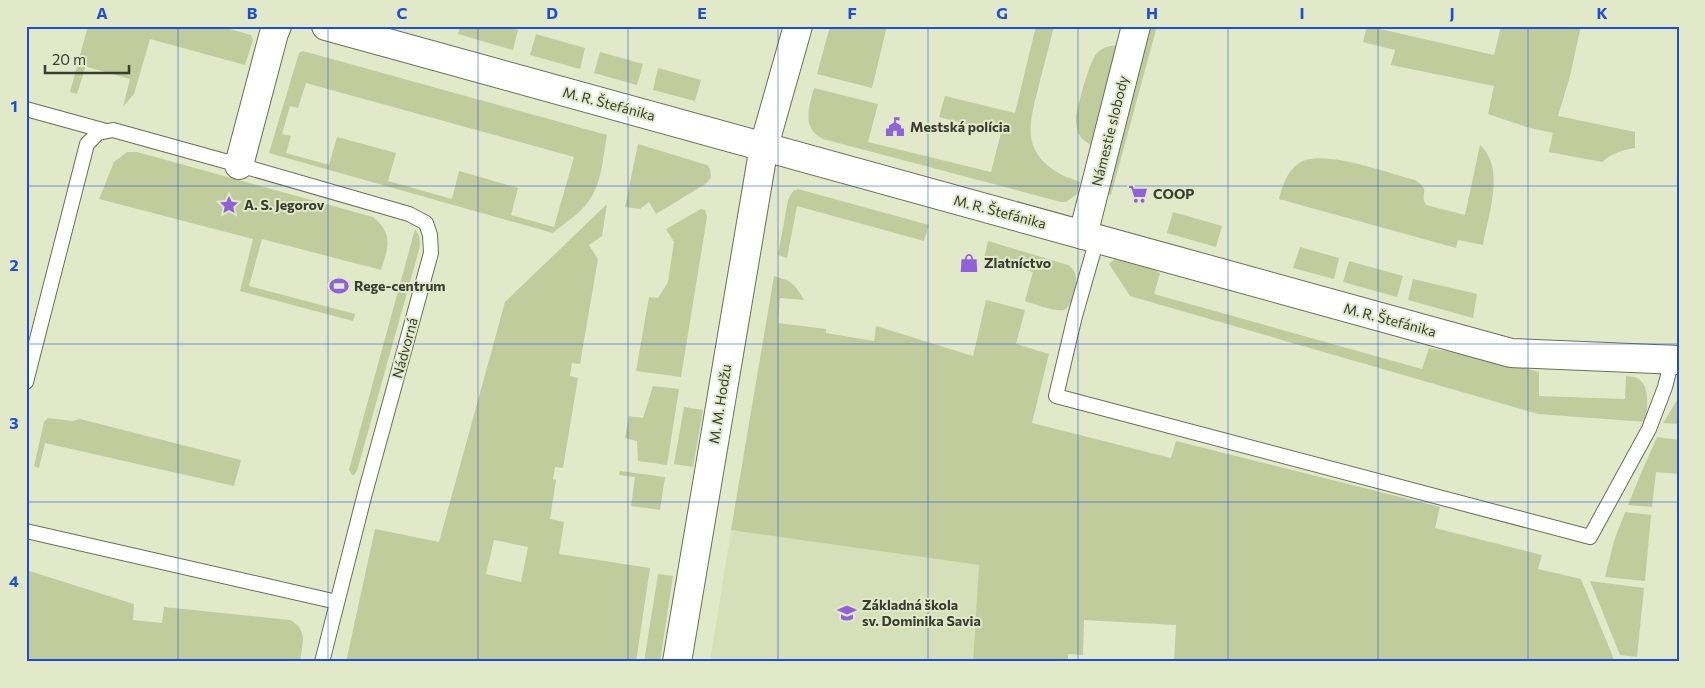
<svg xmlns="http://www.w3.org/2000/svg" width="1705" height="688" viewBox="0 0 1705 688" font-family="Commissioner,sans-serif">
	<rect width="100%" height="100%" fill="#e1e9c9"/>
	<!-- built -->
	<polygon fill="#d6e0b8" points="731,530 979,565 973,662 710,662"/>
	<!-- green -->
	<g fill="#c1cc9d" fill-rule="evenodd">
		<polygon points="88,26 219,26 251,35 253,40 245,65 150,39 134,94 123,107 130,79 84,66 85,68 77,94 70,92"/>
		<polygon points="460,26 506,26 518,30 513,50 458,34"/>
		<polygon points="830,26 887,26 872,88 817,74"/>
		<path d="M1036,26H1054C1049,47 1043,68 1038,89C1028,127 1022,153 1062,175C1068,178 1074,179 1080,182L1077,194L1066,202H1061L823,139C801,128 809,107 814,88L878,104L868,142L991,172L1001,133L939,117L945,96L1015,113Z"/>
		<polygon points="1151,26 1157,26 1111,195 1104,193"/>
		<path d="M1367,26L1494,55L1501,26H1581L1570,76L1558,116L1635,132V148C1622,150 1612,153 1602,162L1549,152L1553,133L1526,127L1488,114L1494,86L1391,65L1395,50L1363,42Z"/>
		<polygon points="536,34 585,48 580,69 530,55"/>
		<path d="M1119,45L1091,145C1085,141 1080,138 1078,132C1076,127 1076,121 1076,116C1078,104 1090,60 1097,53C1104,46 1110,46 1119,45Z"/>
		<path d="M303,51L607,135C603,156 602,184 588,202C580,214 564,223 553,233L269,153L299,53ZM306,83L574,157L554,227L511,215L518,188L459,171L452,199L388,181L396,153L337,137L329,165L286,153L291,136L282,134L290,106L298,108Z"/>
		<polygon points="600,52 643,64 637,85 594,73"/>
		<polygon points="658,68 701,80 695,101 653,90"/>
		<polygon points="638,144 707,165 710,169 711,177 707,183 656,214 649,202 640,209 625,207"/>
		<path d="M1480,145C1506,168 1488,215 1483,245L1458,240L1456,248L1279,199C1283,184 1289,165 1306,160C1331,152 1388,173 1415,180C1432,191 1419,193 1426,205L1465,215Z"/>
		<path d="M127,152H137L373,217C394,234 388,247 381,270L262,239L249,286L355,314L353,321L240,291L253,239L99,199L114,162Z"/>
		<polygon points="798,189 929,225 924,241 797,206 787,258 778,255 788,200 793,191"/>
		<path d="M607,204L602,236L589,245L598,259L580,364L572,363L570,376L578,378L563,468L555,467L553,479L556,480L550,519L564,522L559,554L650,568L636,662H346L375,529L439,542L505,302ZM494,540L528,547L521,582L486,574Z"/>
		<polygon points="701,209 705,210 707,217 681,377 636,371 649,297 658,298 668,282 674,242 666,229"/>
		<polygon points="1173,212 1222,226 1216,247 1167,233"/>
		<path d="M415,229C420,236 421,241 419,250L357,471L354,475H352L349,470Z"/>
		<path d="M988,241L1068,265C1072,268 1076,272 1076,278C1077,286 1073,306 1064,310C1055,312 1034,304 1025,301L1033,272L984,258Z"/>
		<polygon points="1300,247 1339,258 1334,279 1293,268"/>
		<path d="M1130,257L1160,273L1154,294L1422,369L1429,348L1498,361L1539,372V396L1625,399L1626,376C1653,376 1647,404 1646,422L1538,414L1130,296L1109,264L1116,258Z"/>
		<polygon points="1349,261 1403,276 1397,297 1343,282"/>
		<path d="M774,276C792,281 795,284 804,300L780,298L778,323L826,329V333L874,341L876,326L973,356L986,300L1025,310L1016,344L1049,354L1032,423L1171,458L1176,441L1440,507L1435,528L1542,555L1538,569L1581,579L1615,662H1174L1176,625L1084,620L1083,655L1068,654V662H973L979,565L731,530Z"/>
		<polygon points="1413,279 1477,294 1473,318 1408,300"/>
		<polygon points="653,386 679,389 667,465 638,461 637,441 625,438 629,416 643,418"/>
		<polygon points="1679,397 1679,424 1663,423"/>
		<polygon points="684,407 703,410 693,467 674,464"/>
		<polygon points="48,418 73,421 80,419 241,460 234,486 45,443 39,468 34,466 44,422"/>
		<polygon points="1657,437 1679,440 1679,474 1656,472 1652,507 1628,505 1642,471"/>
		<polygon points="620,471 665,477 660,510 631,506 635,477 619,475"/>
		<polygon points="1625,512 1651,515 1645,581 1605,577 1614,541"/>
		<path d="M26,570L134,604L133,620L162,623L164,607L290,620C309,630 302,644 300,662H26Z"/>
		<polygon points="658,574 673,576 660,662 644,662"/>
		<polygon points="1590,581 1644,588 1637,657 1620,655"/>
	</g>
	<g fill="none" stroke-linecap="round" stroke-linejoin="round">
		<!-- service casing -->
		<g stroke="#6a7054" stroke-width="16">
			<g id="service">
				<polyline points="26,109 106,131"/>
				<polyline points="1097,239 1075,316 1056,396 1590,537 1649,429 1665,387 1672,360"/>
				<polyline points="26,382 87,144 98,133 113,130 239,165 409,214 426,223 430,235 431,253 364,497 322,662"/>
				<polyline points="26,531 337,602"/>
			</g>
		</g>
		<!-- minor casing -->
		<g stroke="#6a7054" stroke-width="30">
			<g id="minor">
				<polyline points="326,26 1511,353 1679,360"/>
				<polyline points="239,165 274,33 277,26"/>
				<polyline points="1083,235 1136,26"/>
				<polyline points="677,662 764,146 798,26"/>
			</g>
		</g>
		<!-- service -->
		<use href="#service" stroke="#fff" stroke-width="14"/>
		<!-- minor -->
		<use href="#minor" stroke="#fff" stroke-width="28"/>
	</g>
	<!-- grid -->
	<path fill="none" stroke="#1d4ed8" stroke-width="1" stroke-opacity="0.55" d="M178,26V662M328,26V662M478,26V662M628,26V662M778,26V662M928,26V662M1078,26V662M1228,26V662M1378,26V662M1528,26V662M26,186H1679M26,344H1679M26,502H1679"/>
	<!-- icons -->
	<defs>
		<g id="civic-bare" transform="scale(1.5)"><path d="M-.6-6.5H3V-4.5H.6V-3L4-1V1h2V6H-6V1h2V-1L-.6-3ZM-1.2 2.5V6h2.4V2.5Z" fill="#8f61db" stroke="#e1e9c9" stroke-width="2.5" paint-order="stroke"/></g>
		<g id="supermarket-bare" transform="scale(1.5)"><path d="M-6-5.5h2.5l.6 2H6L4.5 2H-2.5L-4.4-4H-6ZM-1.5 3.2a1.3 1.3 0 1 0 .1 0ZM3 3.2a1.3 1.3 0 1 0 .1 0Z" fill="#8f61db" stroke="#e1e9c9" stroke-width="2.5" paint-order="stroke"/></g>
		<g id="sight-bare" transform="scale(1.5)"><path d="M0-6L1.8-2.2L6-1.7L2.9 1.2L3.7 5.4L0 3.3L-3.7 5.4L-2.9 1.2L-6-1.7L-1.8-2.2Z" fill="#8f61db" stroke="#e1e9c9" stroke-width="2.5" paint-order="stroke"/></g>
		<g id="shop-bare" transform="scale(1.5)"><path d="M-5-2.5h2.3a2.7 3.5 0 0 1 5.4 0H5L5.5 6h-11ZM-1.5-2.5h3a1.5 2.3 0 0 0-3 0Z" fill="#8f61db" stroke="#e1e9c9" stroke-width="2.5" paint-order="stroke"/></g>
		<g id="stadium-bare" transform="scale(1.5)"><path d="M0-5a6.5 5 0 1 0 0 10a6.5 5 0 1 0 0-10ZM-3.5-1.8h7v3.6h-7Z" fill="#8f61db" stroke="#e1e9c9" stroke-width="2.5" paint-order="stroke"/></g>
		<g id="school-bare" transform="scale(1.5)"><path d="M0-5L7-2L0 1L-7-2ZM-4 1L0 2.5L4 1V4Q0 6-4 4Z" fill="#8f61db" stroke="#e1e9c9" stroke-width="2.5" paint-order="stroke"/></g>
	</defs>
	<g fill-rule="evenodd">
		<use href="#civic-bare" x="895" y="127"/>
		<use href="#supermarket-bare" x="1138" y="194"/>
		<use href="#sight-bare" x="229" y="205"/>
		<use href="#shop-bare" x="969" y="263"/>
		<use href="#stadium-bare" x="339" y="286"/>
		<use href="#school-bare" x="847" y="613"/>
	</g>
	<g text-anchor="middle" stroke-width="4" stroke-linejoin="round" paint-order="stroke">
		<!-- street labels -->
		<g font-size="14" fill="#393c2f" stroke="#e1e9c9">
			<text transform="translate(609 104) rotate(15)" y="5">M. R. Štefánika</text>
			<text transform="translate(1110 131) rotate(-76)" y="5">Námestie slobody</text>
			<text transform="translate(1000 212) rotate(15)" y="5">M. R. Štefánika</text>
			<text transform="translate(1390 320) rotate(15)" y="5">M. R. Štefánika</text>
			<text transform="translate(405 348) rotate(-75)" y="5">Nádvorná</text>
			<text transform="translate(720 404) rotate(-81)" y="5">M. M. Hodžu</text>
		</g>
		<!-- poi labels -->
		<g font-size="14" font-weight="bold" fill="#393c2f" stroke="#e1e9c9" text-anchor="start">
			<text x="910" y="132">Mestská polícia</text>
			<text x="1153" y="199">COOP</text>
			<text x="244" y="210">A. S. Jegorov</text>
			<text x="984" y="268">Zlatníctvo</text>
			<text x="354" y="291">Rege-centrum</text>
			<text x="862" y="610">Základná škola<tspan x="862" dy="16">sv. Dominika Savia</tspan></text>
		</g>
	</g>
	<!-- border -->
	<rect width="1705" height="688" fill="none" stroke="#e1e9c9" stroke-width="55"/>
	<!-- scale -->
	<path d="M45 65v8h84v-8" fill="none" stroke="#393c2f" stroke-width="2.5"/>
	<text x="52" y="65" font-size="15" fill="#393c2f" stroke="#e1e9c9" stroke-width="4" paint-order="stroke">20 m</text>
	<rect x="28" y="28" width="1650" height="632" fill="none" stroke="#1d4ed8" stroke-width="2"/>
	<g font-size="16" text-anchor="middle" font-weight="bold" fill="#1d4ed8">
		<text x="102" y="19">A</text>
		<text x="252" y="19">B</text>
		<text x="402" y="19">C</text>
		<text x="552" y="19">D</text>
		<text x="702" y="19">E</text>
		<text x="852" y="19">F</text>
		<text x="1002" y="19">G</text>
		<text x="1152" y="19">H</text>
		<text x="1302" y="19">I</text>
		<text x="1452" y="19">J</text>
		<text x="1602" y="19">K</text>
		<text x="14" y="112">1</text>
		<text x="14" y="271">2</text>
		<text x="14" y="429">3</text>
		<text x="14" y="587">4</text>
	</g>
</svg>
